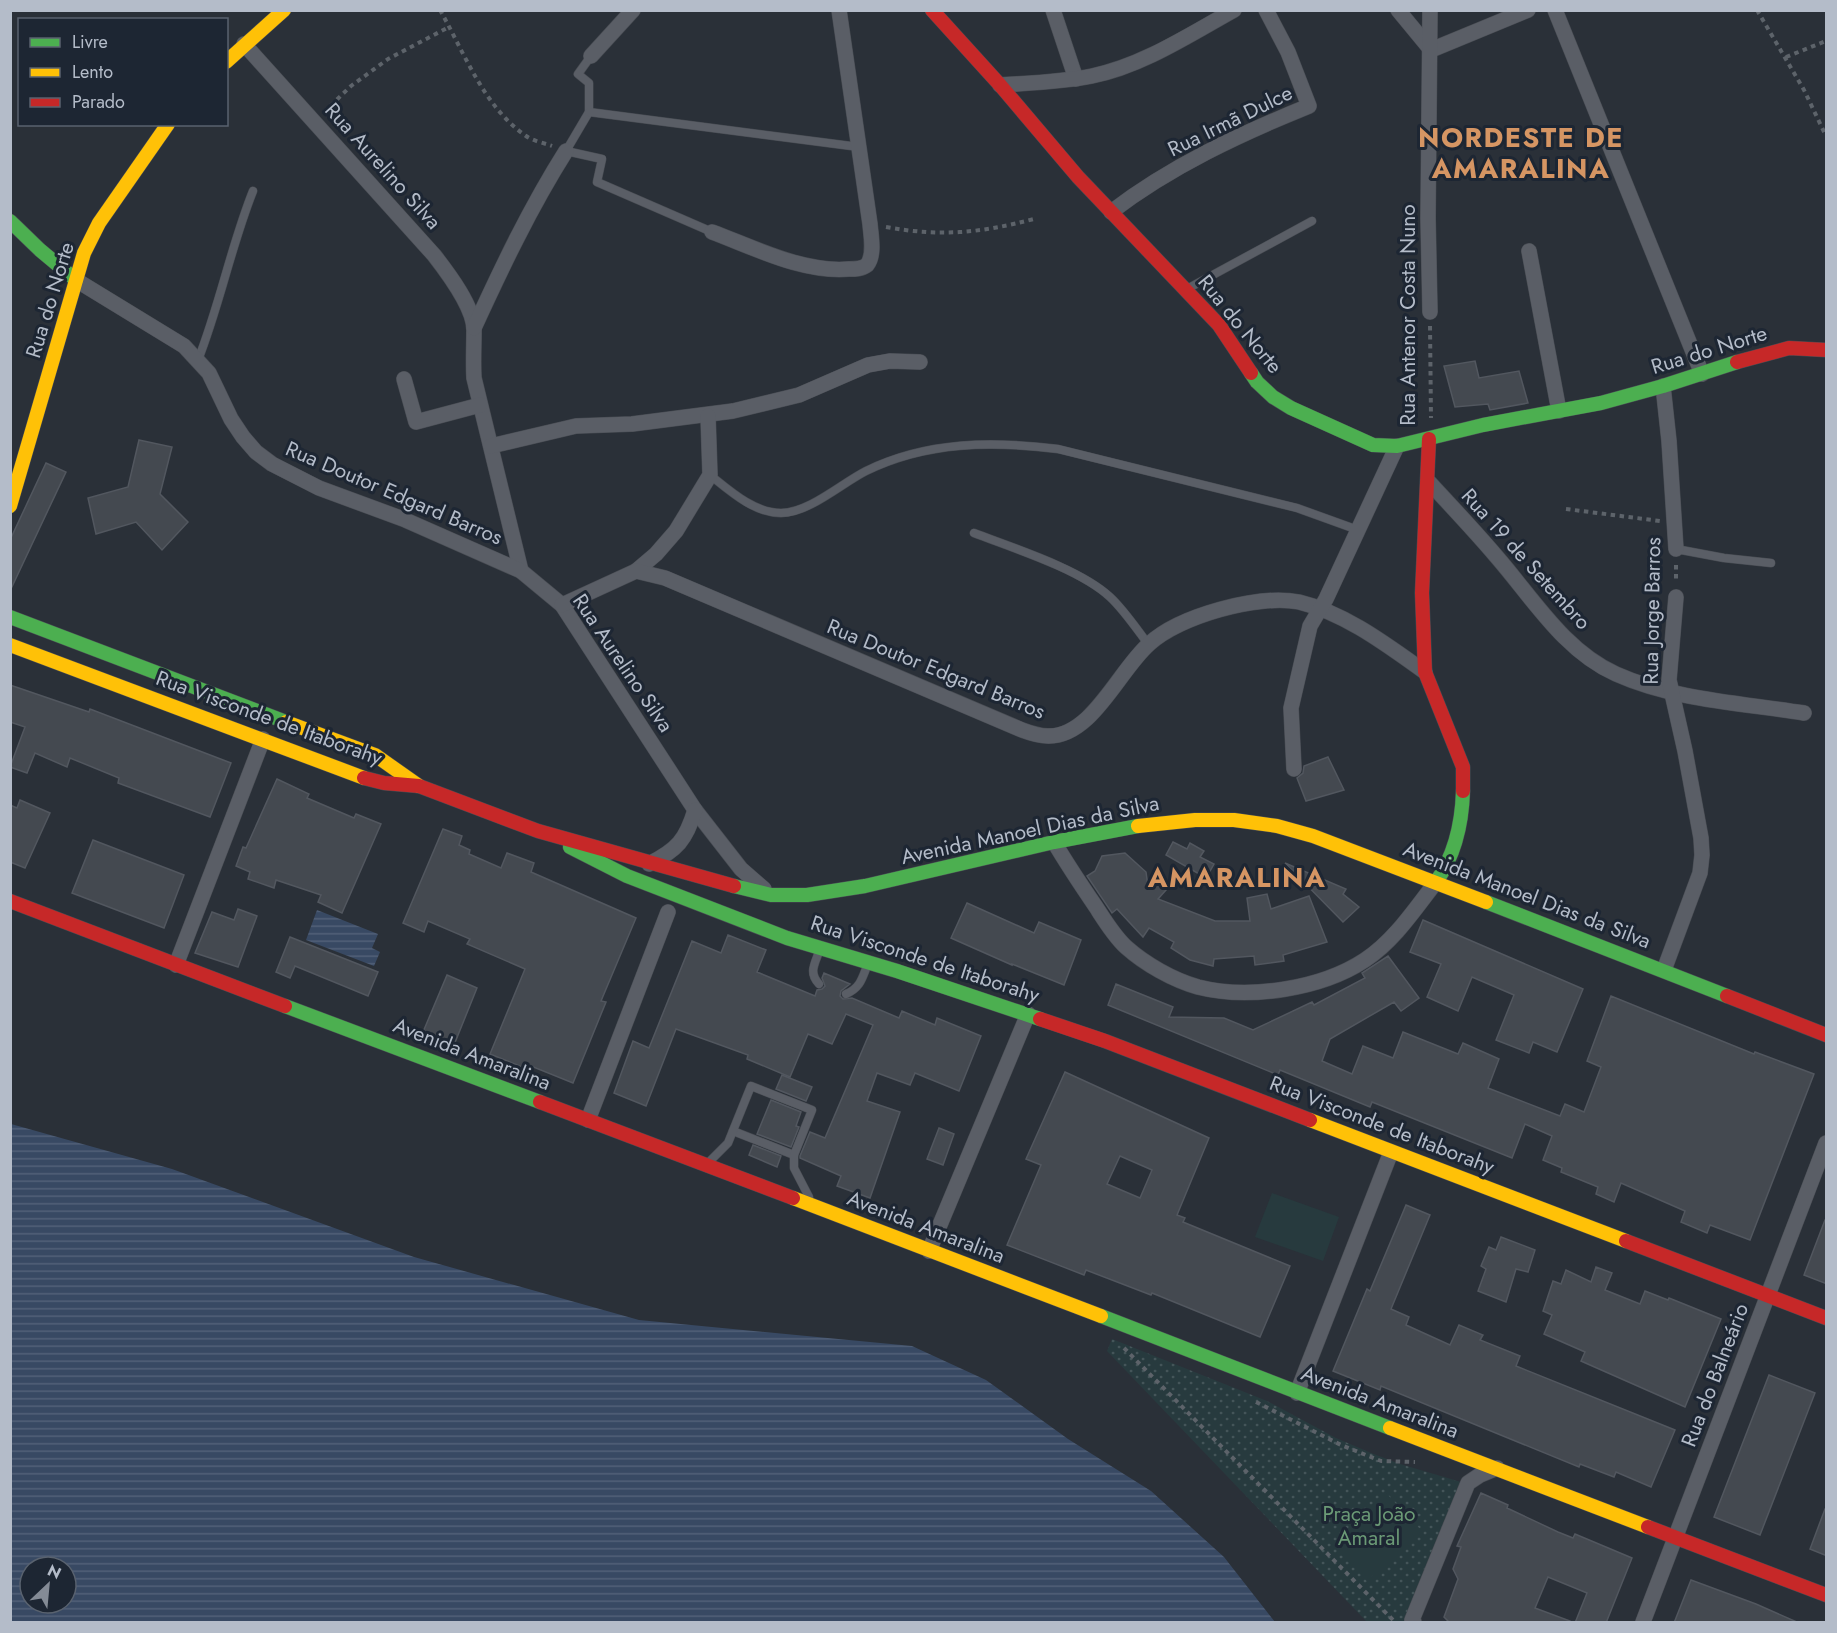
<svg xmlns="http://www.w3.org/2000/svg" width="1837" height="1633" viewBox="0 0 1837 1633" font-family="Jost,sans-serif">
	<defs>
		<pattern id="grass-dots" width="8" height="8" patternUnits="userSpaceOnUse" patternTransform="scale(1.5)"><rect width="8" height="8" fill="#273a3e"/><path d="M2 2h.1M6 6h.1" fill="none" stroke="#445559" stroke-width="1.8" stroke-linecap="round"/></pattern>
		<pattern id="water-rules" width="6" height="5" patternUnits="userSpaceOnUse" patternTransform="scale(1.5)"><rect width="6" height="5" fill="#384963"/><path d="M0 2.5h6" fill="none" stroke="#526178"/></pattern>
	</defs>
	<rect width="100%" height="100%" fill="#2a3038"/>
	<!-- grass -->
	<polygon fill="url(#grass-dots)" points="1112,1339 1267,1401 1336,1438 1371,1453 1400,1464 1461,1482 1406,1622 1367,1622 1107,1351"/>
	<!-- pitch -->
	<g fill="#273a3e">
		<polygon points="1272,1193 1339,1217 1323,1261 1255,1237"/>
		<polygon points="1386,1493 1421,1530 1367,1581 1332,1544"/>
	</g>
	<!-- water -->
	<g fill="url(#water-rules)" fill-rule="evenodd">
		<polygon points="317,910 378,934 372,948 380,952 374,966 306,940"/>
		<path d="M11,1124L172,1169L414,1257L639,1320L912,1346L986,1380L1068,1439L1151,1491L1224,1557L1275,1622H11ZM30,1567H66V1603H30Z"/>
	</g>
	<!-- building -->
	<g fill="#444950" stroke="#52575f" stroke-width="1.5" fill-rule="evenodd">
		<polygon points="1475,361 1479,378 1519,371 1528,403 1490,410 1488,404 1455,407 1444,366"/>
		<polygon points="139,440 172,447 160,494 188,522 162,550 136,522 96,534 88,498 128,487"/>
		<polygon points="46,463 66,472 10,591 10,540"/>
		<polygon points="10,685 89,712 90,709 231,763 210,817 118,783 119,778 70,758 67,767 35,753 27,773 10,767 25,727 10,722"/>
		<polygon points="1328,757 1344,790 1306,801 1297,778 1303,773 1304,766"/>
		<polygon points="277,779 309,794 307,798 354,818 356,814 381,824 342,913 318,902 321,895 276,880 274,888 248,879 250,872 236,866 243,847 246,848"/>
		<polygon points="20,800 50,813 25,868 10,862 10,805 17,808"/>
		<polygon points="443,829 462,836 459,845 470,850 469,854 501,868 507,853 534,863 531,872 636,918 601,1001 606,1002 573,1083 531,1066 530,1070 490,1054 525,969 467,944 470,939 428,921 424,932 403,923"/>
		<polygon points="93,840 184,875 164,928 72,893"/>
		<polygon points="1173,842 1187,849 1190,843 1204,851 1200,857 1214,864 1206,878 1166,855"/>
		<polygon points="1125,853 1146,872 1148,886 1153,878 1166,890 1158,899 1215,921 1250,921 1247,898 1267,894 1271,909 1309,896 1327,942 1283,955 1284,961 1255,965 1254,956 1214,959 1213,966 1190,960 1171,948 1174,942 1149,928 1143,937 1117,909 1112,913 1087,876 1095,871 1102,856"/>
		<polygon points="1285,863 1346,889 1343,894 1359,907 1343,922"/>
		<polygon points="967,903 1034,933 1039,922 1081,940 1064,985 1012,964 1012,965 951,938"/>
		<polygon points="238,909 257,916 238,967 195,953 212,912 234,920"/>
		<polygon points="1423,920 1583,989 1557,1052 1533,1042 1529,1053 1496,1040 1514,995 1472,977 1458,1011 1427,997 1441,964 1410,952"/>
		<polygon points="728,935 766,950 757,972 815,996 817,990 822,989 825,986 822,978 824,973 850,984 841,991 840,996 843,999 852,998 899,1018 902,1011 935,1025 937,1018 981,1036 959,1091 915,1073 910,1085 877,1073 867,1101 900,1112 870,1198 837,1186 841,1176 800,1158 800,1156 810,1132 825,1138 873,1025 846,1014 832,1044 808,1034 790,1077 747,1059 748,1055 676,1029 646,1106 614,1093 633,1041 649,1048 692,941 721,953"/>
		<polygon points="290,937 378,972 368,996 295,966 290,978 276,972"/>
		<polygon points="1388,956 1419,998 1401,1011 1394,1002 1330,1039 1322,1061 1352,1074 1363,1046 1393,1058 1403,1032 1458,1054 1463,1043 1499,1059 1488,1088 1560,1116 1565,1104 1584,1112 1601,1067 1587,1061 1611,996 1754,1054 1755,1052 1814,1074 1750,1240 1710,1225 1707,1233 1681,1222 1685,1211 1621,1183 1614,1202 1596,1194 1598,1187 1561,1172 1562,1168 1543,1160 1552,1136 1525,1124 1512,1158 1372,1102 1370,1107 1280,1070 1278,1075 1108,1005 1116,984 1173,1007 1169,1017 1224,1018 1253,1030 1312,1002 1314,1005 1365,978 1362,973"/>
		<polygon points="447,975 477,988 454,1045 423,1032"/>
		<path d="M1065,1072L1209,1138L1177,1215L1185,1218L1183,1222L1290,1266L1260,1337L1152,1293L1151,1295L1086,1270L1084,1275L1007,1245L1041,1165L1026,1159ZM1120,1156L1152,1170L1140,1198L1107,1184Z"/>
		<polygon points="782,1075 812,1087 806,1101 776,1089"/>
		<polygon points="771,1100 801,1112 796,1126 799,1127 791,1147 757,1134"/>
		<polygon points="939,1128 954,1134 943,1165 927,1159"/>
		<polygon points="753,1145 781,1156 777,1167 749,1155"/>
		<polygon points="1406,1205 1430,1215 1391,1309 1409,1317 1406,1325 1450,1345 1459,1325 1483,1335 1480,1340 1520,1356 1516,1366 1675,1430 1651,1487 1616,1472 1614,1477 1580,1464 1579,1467 1381,1386 1380,1390 1333,1371 1367,1289 1370,1291"/>
		<polygon points="1825,1220 1827,1220 1827,1284 1804,1275"/>
		<polygon points="1501,1237 1535,1250 1528,1272 1516,1269 1506,1302 1478,1291 1486,1269 1481,1266 1489,1247 1496,1250"/>
		<polygon points="1596,1267 1612,1273 1605,1290 1640,1304 1645,1291 1668,1300 1669,1298 1721,1319 1685,1407 1581,1361 1585,1352 1544,1334 1552,1315 1543,1311 1553,1281 1561,1284 1566,1270 1591,1282"/>
		<polygon points="1769,1375 1815,1393 1760,1535 1714,1517"/>
		<polygon points="1481,1493 1508,1505 1507,1508 1558,1532 1573,1538 1575,1534 1632,1558 1606,1623 1575,1623 1587,1593 1548,1577 1535,1608 1570,1621 1570,1623 1450,1623 1444,1617 1458,1579 1453,1569 1461,1547 1457,1546"/>
		<polygon points="1825,1509 1827,1509 1827,1556 1810,1549"/>
		<polygon points="1691,1580 1756,1604 1799,1623 1674,1623"/>
	</g>
	<g fill="none" stroke-linecap="round" stroke-linejoin="round">
		<!-- lane casing -->
		<g stroke="#484c53" stroke-width="9">
			<g id="lane">
				<polyline points="591,56 578,74 589,83 589,112 566,151 602,159 597,182 712,232"/>
				<polyline points="589,112 859,147"/>
				<polyline points="1187,289 1312,221"/>
				<path d="M198,360C220,304 231,246 253,191"/>
				<path d="M710,475C730,491 754,513 781,513C809,513 842,483 866,471C927,441 993,441 1058,449L1297,508L1358,530"/>
				<path d="M974,533C1013,548 1080,569 1110,597C1124,610 1136,628 1148,644"/>
				<polyline points="1676,549 1724,558 1771,563"/>
				<path d="M819,984C808,972 815,964 820,949"/>
				<path d="M846,994C860,988 862,979 867,966"/>
				<polyline points="733,1131 794,1155"/>
				<polyline points="709,1162 728,1143 751,1086 812,1110 794,1155 794,1168 809,1197"/>
			</g>
		</g>
		<!-- street casing -->
		<g stroke="#484c53" stroke-width="16">
			<g id="street">
				<polyline points="1053,10 1076,79"/>
				<polyline points="1398,10 1431,50"/>
				<polyline points="1555,10 1702,374"/>
				<path d="M244,44L434,255C448,273 474,307 474,330C474,346 473,362 474,378L521,571"/>
				<polyline points="1431,50 1528,10"/>
				<polyline points="591,56 633,10"/>
				<path d="M1000,85C1030,83 1062,82 1092,76C1142,66 1189,35 1234,10"/>
				<path d="M1111,212C1171,166 1240,134 1309,106L1288,52L1266,10"/>
				<path d="M712,232C755,248 803,273 849,269C855,269 862,269 867,265C875,255 871,236 870,224L839,10"/>
				<polyline points="1529,251 1559,411"/>
				<polyline points="76,280 184,346 209,373 231,419 243,437 256,452 272,464 319,488 403,519 521,571 562,605 695,810 741,869 764,889"/>
				<polyline points="1430,312 1428,218 1430,10"/>
				<path d="M474,328C502,267 530,208 566,151"/>
				<polyline points="404,379 416,422 480,405"/>
				<polyline points="1663,386 1669,441 1676,549"/>
				<polyline points="491,446 576,426 632,424 733,411 799,395 868,365 890,361 920,362"/>
				<path d="M1428,481C1451,506 1474,530 1496,556C1532,597 1564,651 1616,674C1674,700 1741,703 1804,713"/>
				<polyline points="636,571 656,554 676,531 710,475 708,416"/>
				<path d="M562,605L636,571L665,578L1022,730C1030,733 1039,736 1048,736C1092,737 1119,670 1149,644C1179,616 1258,594 1299,602C1345,613 1387,645 1425,672"/>
				<polyline points="1294,769 1291,708 1310,626 1326,599 1397,446"/>
				<path d="M1054,842C1067,864 1081,885 1096,907C1105,921 1114,936 1126,947C1145,964 1173,980 1198,987C1249,1000 1321,989 1365,960C1394,941 1415,909 1436,882"/>
				<path d="M649,864C677,850 686,840 695,810"/>
				<polyline points="176,965 263,739"/>
				<polyline points="1664,970 1700,873 1702,855 1701,838 1685,751 1669,680 1676,597"/>
				<polyline points="588,1120 668,912"/>
				<polyline points="929,1251 1028,1014"/>
				<polyline points="1297,1393 1391,1152"/>
				<polyline points="1414,1622 1412,1620 1468,1483 1480,1475 1497,1468"/>
				<polyline points="1643,1622 1826,1143"/>
			</g>
		</g>
		<!-- fast casing -->
		<g stroke="#484c53" stroke-width="15">
			<g id="fast">
				<polyline points="10,221 40,250 76,280"/>
				<polyline points="1251,373 1257,382 1273,397 1291,408 1373,445 1397,446 1483,425 1601,403 1663,386 1737,362"/>
				<polyline points="10,617 286,722"/>
				<polyline points="570,847 627,876 787,938 897,971 1040,1019"/>
				<path d="M1436,882C1455,855 1462,824 1463,791"/>
				<polyline points="734,886 771,895 807,895 865,886 1054,842 1138,826"/>
				<polyline points="1486,902 1727,996"/>
				<polyline points="285,1006 540,1102"/>
				<polyline points="1101,1316 1390,1428"/>
			</g>
		</g>
		<!-- slow casing -->
		<g stroke="#484c53" stroke-width="15">
			<g id="slow">
				<polyline points="226,62 284,10"/>
				<polyline points="10,506 84,253 99,223 168,124"/>
				<polyline points="10,645 364,778"/>
				<polyline points="286,722 375,755 419,786"/>
				<polyline points="1138,826 1195,820 1234,820 1277,826 1313,836 1486,902"/>
				<polyline points="1310,1120 1626,1241"/>
				<polyline points="793,1198 1101,1316"/>
				<polyline points="1390,1428 1648,1527"/>
			</g>
		</g>
		<!-- jam casing -->
		<g stroke="#484c53" stroke-width="15">
			<g id="jam">
				<polyline points="932,10 1000,85 1078,177 1219,325 1251,373"/>
				<polyline points="1737,362 1789,348 1826,350"/>
				<polyline points="1429,439 1422,593 1425,672 1463,767 1463,791"/>
				<polyline points="364,778 384,783 419,786 538,831 734,886"/>
				<polyline points="10,901 285,1006"/>
				<polyline points="1727,996 1826,1035"/>
				<polyline points="1040,1019 1105,1041 1310,1120"/>
				<polyline points="540,1102 793,1198"/>
				<polyline points="1626,1241 1826,1318"/>
				<polyline points="1648,1527 1826,1595"/>
			</g>
		</g>
		<!-- path -->
		<g stroke="#5d636a" stroke-width="4" stroke-dasharray="4.5 4.5" stroke-linecap="butt">
			<path d="M440,10C465,54 484,107 526,136C533,141 544,143 552,146"/>
			<polyline points="1757,10 1804,90 1826,136"/>
			<polyline points="1786,57 1826,41"/>
			<polyline points="324,112 351,86 388,59 449,27"/>
			<path d="M886,227C941,237 980,233 1034,219"/>
			<polyline points="1430,326 1431,418"/>
			<polyline points="1566,509 1660,521"/>
			<polyline points="1676,565 1676,581"/>
			<polyline points="1124,1348 1395,1622"/>
			<polyline points="1256,1402 1341,1445 1381,1461 1415,1462"/>
		</g>
		<!-- lane -->
		<use href="#lane" stroke="#5a5e66" stroke-width="8"/>
		<!-- street -->
		<use href="#street" stroke="#5a5e66" stroke-width="15"/>
		<!-- fast -->
		<use href="#fast" stroke="#4caf50" stroke-width="14"/>
		<!-- slow -->
		<use href="#slow" stroke="#ffc107" stroke-width="14"/>
		<!-- jam -->
		<use href="#jam" stroke="#c62828" stroke-width="14"/>
	</g>
	<g text-anchor="middle" stroke-width="6" stroke-linejoin="round" paint-order="stroke">
		<!-- street labels -->
		<g font-size="21" fill="#b4bcc9" stroke="#1d2633">
			<text transform="translate(1230 121) rotate(-26)" y="7">Rua Irmã Dulce</text>
			<text transform="translate(383 166) rotate(48)" y="7">Rua Aurelino Silva</text>
			<text transform="translate(50 300) rotate(-73)" y="7">Rua do Norte</text>
			<text transform="translate(1408 315) rotate(-90)" y="7">Rua Antenor Costa Nuno</text>
			<text transform="translate(1240 324) rotate(51)" y="7">Rua do Norte</text>
			<text transform="translate(1709 350) rotate(-17)" y="7">Rua do Norte</text>
			<text transform="translate(394 493) rotate(23)" y="7">Rua Doutor Edgard Barros</text>
			<text transform="translate(1526 559) rotate(48)" y="7">Rua 19 de Setembro</text>
			<text transform="translate(1652 611) rotate(-89)" y="7">Rua Jorge Barros</text>
			<text transform="translate(623 663) rotate(56)" y="7">Rua Aurelino Silva</text>
			<text transform="translate(936 669) rotate(22)" y="7">Rua Doutor Edgard Barros</text>
			<text transform="translate(269 718) rotate(20)" y="7">Rua Visconde de Itaborahy</text>
			<text transform="translate(1030 830) rotate(-12)" y="7">Avenida Manoel Dias da Silva</text>
			<text transform="translate(1527 895) rotate(21)" y="7">Avenida Manoel Dias da Silva</text>
			<text transform="translate(925 959) rotate(18)" y="7">Rua Visconde de Itaborahy</text>
			<text transform="translate(472 1054) rotate(21)" y="7">Avenida Amaralina</text>
			<text transform="translate(1382 1125) rotate(21)" y="7">Rua Visconde de Itaborahy</text>
			<text transform="translate(926 1227) rotate(21)" y="7">Avenida Amaralina</text>
			<text transform="translate(1715 1375) rotate(-69)" y="7">Rua do Balneário</text>
			<text transform="translate(1380 1402) rotate(21)" y="7">Avenida Amaralina</text>
		</g>
		<!-- park labels -->
		<g font-size="21" fill="#6b9a76" stroke="#1d2633">
			<text x="1369" y="1521">Praça João<tspan x="1369" dy="24">Amaral</tspan></text>
		</g>
		<!-- district labels -->
		<g font-size="27" font-weight="bold" letter-spacing="1.5" fill="#d59563" stroke="#1d2633">
			<text x="1521" y="147">NORDESTE DE<tspan x="1521" dy="31">AMARALINA</tspan></text>
			<text x="1237" y="887">AMARALINA</text>
		</g>
	</g>
	<!-- border -->
	<rect width="1837" height="1633" fill="none" stroke="#b4bcc9" stroke-width="24"/>
	<!-- legend -->
	<rect x="18" y="18" width="210" height="108" fill="#1d2633" stroke="#59626f" stroke-width="1.5"/>
	<rect x="30" y="38" width="30" height="9" fill="#4caf50" stroke="#59626f" stroke-width="1.5"/>
	<text x="72" y="48" font-size="18" fill="#b4bcc9">Livre</text>
	<rect x="30" y="68" width="30" height="9" fill="#ffc107" stroke="#59626f" stroke-width="1.5"/>
	<text x="72" y="78" font-size="18" fill="#b4bcc9">Lento</text>
	<rect x="30" y="98" width="30" height="9" fill="#c62828" stroke="#59626f" stroke-width="1.5"/>
	<text x="72" y="108" font-size="18" fill="#b4bcc9">Parado</text>
	<!-- north arrow -->
	<g transform="translate(48 1585) rotate(26)"><circle r="28" fill="#1d2633" stroke="#59626f" stroke-width="1.5"/>
	<path d="M0-4.5L10 22L0 15L-10 22Z" fill="#848b96"/>
	<text y="-9" font-size="16" font-weight="bold" text-anchor="middle" fill="#b4bcc9">N</text>
	</g>
</svg>
